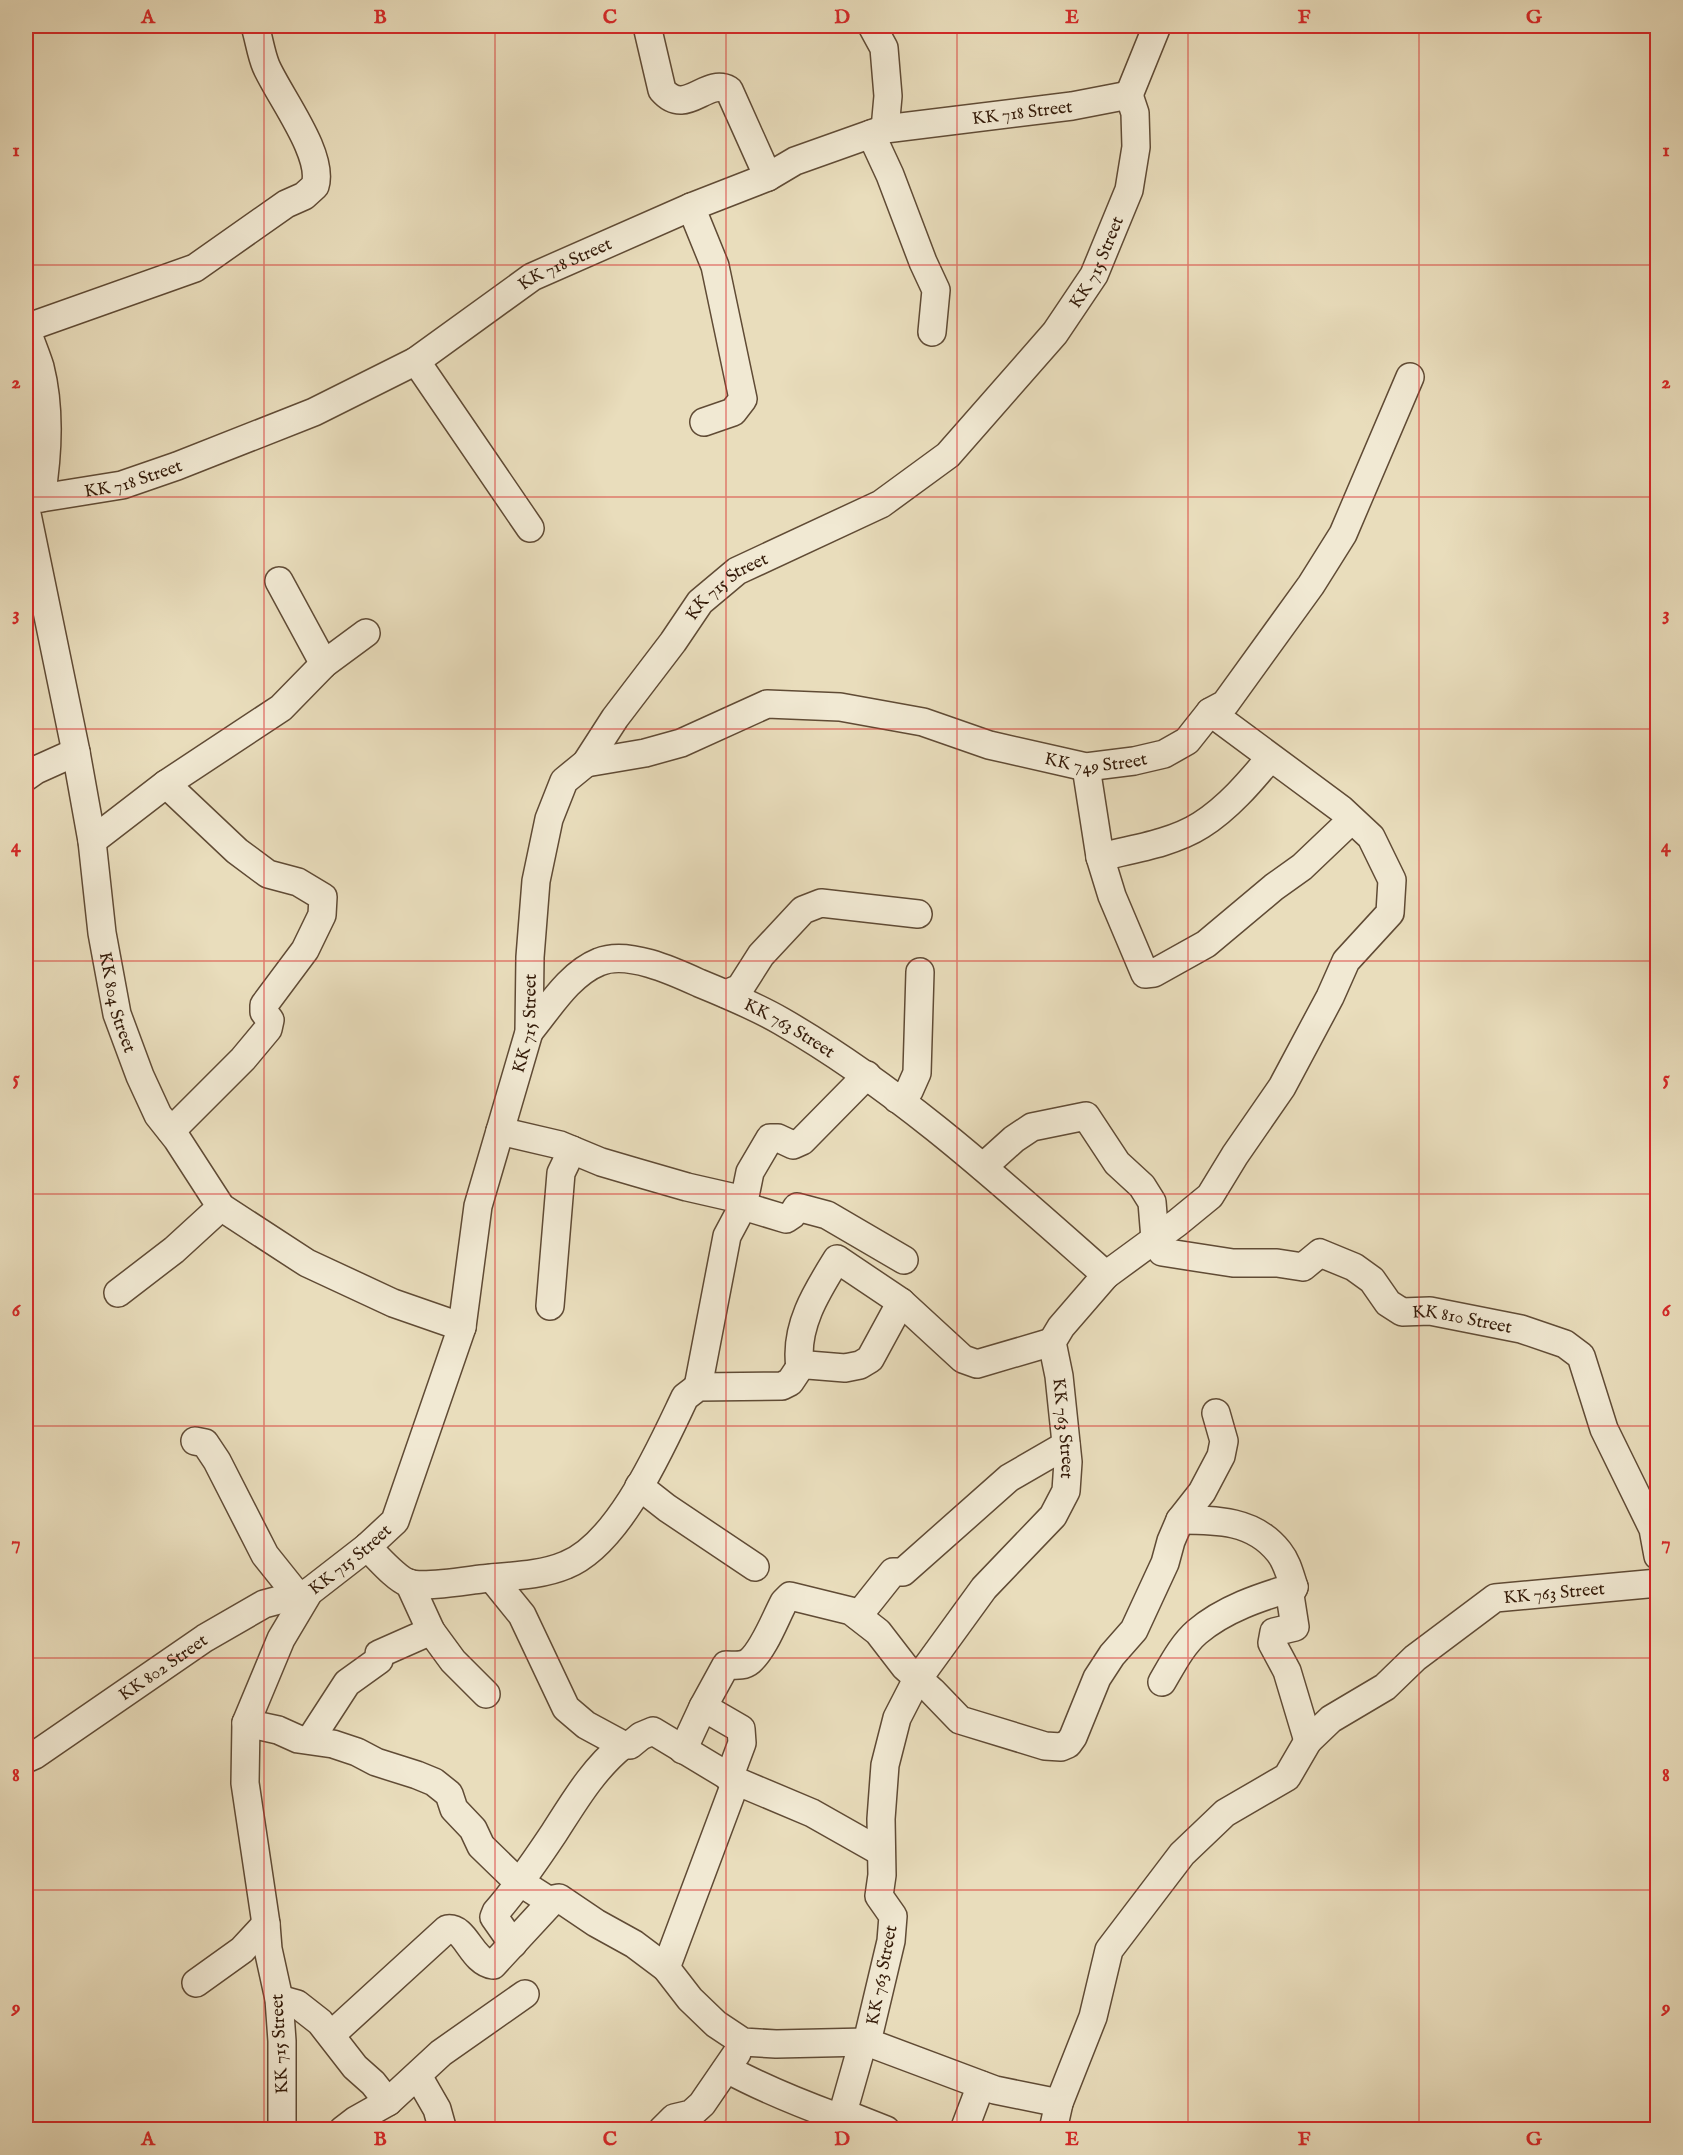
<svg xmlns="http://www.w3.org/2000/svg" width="1683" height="2155" viewBox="0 0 1683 2155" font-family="'IM FELL English',serif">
	<rect width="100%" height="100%" fill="#e9ddbc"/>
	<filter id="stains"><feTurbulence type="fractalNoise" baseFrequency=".00333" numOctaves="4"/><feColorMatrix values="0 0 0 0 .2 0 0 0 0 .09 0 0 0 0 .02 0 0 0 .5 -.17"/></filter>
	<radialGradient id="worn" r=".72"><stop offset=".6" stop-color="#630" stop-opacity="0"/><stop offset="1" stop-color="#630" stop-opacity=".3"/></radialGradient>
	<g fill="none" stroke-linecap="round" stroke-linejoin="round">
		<!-- minor casing -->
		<g stroke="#604b35" stroke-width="30">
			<g id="minor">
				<path d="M647,26L662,90C686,118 706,77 729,90L768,177"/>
				<polyline points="872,26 884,48 888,96 885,129"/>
				<polyline points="1129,95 1157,26"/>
				<polyline points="871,134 890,175 923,262 936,290 932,332"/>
				<polyline points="691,207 715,266 743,399 733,412 704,422"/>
				<path d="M26,327C30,341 36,354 40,367C51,410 48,455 41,498"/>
				<path d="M26,328L195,268L286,204L304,196L315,186C325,155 279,96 266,66C261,54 259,39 255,26"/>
				<polyline points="416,361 530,528"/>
				<path id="s1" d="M26,493L41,498L122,485L177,466L314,412L416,361L532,277L691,207L768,177L795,161L885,129L1072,106L1129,95"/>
				<path id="s2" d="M26,509L76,752L92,841L102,933L117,1014L140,1076L158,1115L177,1139L221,1207L307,1263L393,1303L462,1327"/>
				<polyline points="279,581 324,664"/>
				<path id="s3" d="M586,763L645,753L681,743L767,704L840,707L923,722L989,745L1086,767L1134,761L1164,754L1187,741L1210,712L1225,704L1311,585L1343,534L1410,377"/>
				<polyline points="1086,767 1100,857 1112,896 1145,974 1154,973 1206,944 1274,887 1302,867 1343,828"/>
				<polyline points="26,777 36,770 76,752"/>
				<polyline points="166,784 237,851 268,874 298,882 323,897 322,915 305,950 264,1005 264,1012 270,1020 268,1029 243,1059 171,1131"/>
				<polyline points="92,841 166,784 281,708 324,664 366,633"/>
				<path d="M1100,857C1133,849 1173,843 1201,825C1228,808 1250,782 1270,758"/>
				<polyline points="726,994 740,988 761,955 803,910 821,903 918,914"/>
				<path id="s4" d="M529,1032C549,1008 569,974 599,962C627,950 673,971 699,983C726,994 755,1006 781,1021C901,1090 1003,1184 1106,1275L1061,1327L1052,1342L1059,1376L1068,1462L1066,1491L1053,1516L984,1588L915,1683L897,1718L885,1765L881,1819L882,1875L879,1896L893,1916L891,1941L867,2042L995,2090L1059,2103"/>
				<polyline points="897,1099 909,1091 917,1073 920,972"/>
				<polyline points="500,1131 560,1145 601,1162 635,1172 687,1187 744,1200"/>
				<path id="s5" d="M983,1167L1014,1139L1032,1127L1086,1116L1117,1163L1142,1186L1152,1202L1155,1239L1162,1252L1233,1263H1277L1303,1267L1320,1253L1354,1267L1372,1280L1388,1303L1402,1312L1430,1311L1521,1329L1565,1344L1581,1356L1604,1429L1653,1529L1658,1556"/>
				<polyline points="743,1206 786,1219 792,1215 797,1207 827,1215 904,1260"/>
				<polyline points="1106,1275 1177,1223 1210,1196 1235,1155 1282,1087 1330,997 1346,961 1390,913 1392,880 1371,837 1341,809 1210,712"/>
				<polyline points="118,1293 174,1250 221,1207"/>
				<polyline points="550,1306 561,1173 572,1150"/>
				<path d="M800,1367C794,1327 817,1291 837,1259L901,1302L963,1359L977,1364L1052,1342"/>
				<polyline points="698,1387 727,1236 743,1206 750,1172 770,1138 778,1138 793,1145 802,1141 867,1075"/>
				<polyline points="195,1441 205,1443 217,1461 265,1555 297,1595"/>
				<polyline points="639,1486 667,1508 755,1567"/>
				<path d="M367,1547C378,1557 394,1577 408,1583C422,1588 464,1581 481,1579C509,1576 540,1576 566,1565C619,1544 661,1447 685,1397L698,1387L782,1386L790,1382L800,1367L808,1365L845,1368L860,1365L870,1359L901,1302"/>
				<polyline points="492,1578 522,1615 566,1708 586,1725 623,1745 630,1745 641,1736 653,1731 736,1781 812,1813 881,1852"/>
				<polyline points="409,1583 431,1631 453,1661 486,1694"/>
				<polyline points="1294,1587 1290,1595 1295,1627 1274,1632 1272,1643 1287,1671 1308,1741"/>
				<polyline points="858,1616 893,1572 903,1572 1009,1478 1066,1445"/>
				<path d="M1162,1682C1172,1665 1182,1645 1197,1632C1224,1609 1260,1597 1294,1587C1290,1575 1287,1562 1279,1552C1254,1520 1217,1520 1180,1520"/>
				<polyline points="703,1707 741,1729 742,1743 729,1778"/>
				<polyline points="246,1723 278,1730 298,1739 333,1744 357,1752 376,1762 417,1775 434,1782 449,1794 454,1809 473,1829 481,1846 515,1879 551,1902"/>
				<polyline points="310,1740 347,1683 379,1660 379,1654 431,1631"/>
				<path d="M683,1750L703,1707L726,1665C734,1665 743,1667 750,1661C764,1649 775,1619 784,1602L790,1596L851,1611L878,1632L905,1667L932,1691L960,1720L1045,1746L1061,1747L1068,1744L1073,1737L1097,1678L1112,1655L1134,1630L1165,1563L1171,1541L1180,1520L1202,1492L1221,1456L1224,1441L1216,1413"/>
				<path id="s6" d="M26,1759L35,1755L205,1638L264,1604L309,1592"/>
				<path d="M513,1944L494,1917L496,1912C517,1888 536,1860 554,1833C574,1802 593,1769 623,1745"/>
				<polyline points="666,1968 736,1781"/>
				<polyline points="196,1983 242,1950 266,1924"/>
				<polyline points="279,1999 297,2004 320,2022 355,2067 373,2083 388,2102"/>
				<path d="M331,2035L447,1929C466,1926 471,1962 493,1965L554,1899L559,1898L596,1923L634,1944L666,1968L690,1999L716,2024L743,2042L776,2044L867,2042"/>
				<path d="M727,2069C762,2088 799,2103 837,2117L842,2116L863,2042"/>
				<polyline points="418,2076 437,2109 442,2127 439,2130"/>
				<polyline points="843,2113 886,2130"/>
				<path id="s7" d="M282,2130V2041L279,1999L268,1949L266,1924L245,1783L246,1723L281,1639L309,1592L367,1547L395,1521L462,1327L478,1206L529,1032L530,957L536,881L549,819L564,781L586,763L615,718L673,642L700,602L737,571L881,504L948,455L1055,333L1094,275L1129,190L1136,147L1135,113L1129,95"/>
				<polyline points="343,2130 356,2120 388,2102 441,2053 525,1994"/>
				<polyline points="662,2130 674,2118 691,2114 702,2104 737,2053"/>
				<polyline points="964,2130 981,2085"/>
				<path id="s8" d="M1053,2130L1059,2103L1093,2017L1109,1950L1182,1854L1225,1813L1287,1777L1308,1741L1331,1719L1385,1687L1415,1658L1495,1598L1658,1583"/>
			</g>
		</g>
		<!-- minor -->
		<use href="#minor" stroke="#f1e9d3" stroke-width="27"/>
	</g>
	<!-- grid -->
	<path fill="none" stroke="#d62828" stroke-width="1.5" stroke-opacity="0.55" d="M264,26V2130M495,26V2130M726,26V2130M957,26V2130M1188,26V2130M1419,26V2130M26,265H1658M26,497H1658M26,729H1658M26,961H1658M26,1194H1658M26,1426H1658M26,1658H1658M26,1890H1658"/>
	<g text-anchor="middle" stroke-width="4.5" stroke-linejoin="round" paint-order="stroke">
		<!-- street labels -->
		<g font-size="18" fill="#331a08" stroke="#f1e9d3">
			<text dy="6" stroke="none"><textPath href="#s1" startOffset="1082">KK 718 Street</textPath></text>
			<text dy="6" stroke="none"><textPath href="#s7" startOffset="2192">KK 715 Street</textPath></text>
			<text dy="6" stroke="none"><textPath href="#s1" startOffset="596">KK 718 Street</textPath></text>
			<text dy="6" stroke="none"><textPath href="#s1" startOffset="110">KK 718 Street</textPath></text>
			<text dy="6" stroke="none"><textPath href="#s7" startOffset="1688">KK 715 Street</textPath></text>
			<text dy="6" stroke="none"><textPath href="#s3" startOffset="528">KK 749 Street</textPath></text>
			<text dy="6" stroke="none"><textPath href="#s2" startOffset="502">KK 804 Street</textPath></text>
			<text dy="6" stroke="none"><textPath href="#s7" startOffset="1184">KK 715 Street</textPath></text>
			<text dy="6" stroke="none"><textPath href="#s4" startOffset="306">KK 763 Street</textPath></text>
			<text dy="6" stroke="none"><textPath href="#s5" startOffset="608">KK 810 Street</textPath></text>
			<text dy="6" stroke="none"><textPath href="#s4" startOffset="882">KK 763 Street</textPath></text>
			<text dy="6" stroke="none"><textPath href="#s7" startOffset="608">KK 715 Street</textPath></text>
			<text dy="6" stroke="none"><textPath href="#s8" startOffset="778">KK 763 Street</textPath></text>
			<text dy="6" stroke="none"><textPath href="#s6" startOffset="165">KK 802 Street</textPath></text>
			<text transform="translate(881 1975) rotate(-79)" y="6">KK 763 Street</text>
			<text transform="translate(279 2044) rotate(-93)" y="6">KK 715 Street</text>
		</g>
	</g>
	<!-- margin -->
	<rect width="1683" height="2155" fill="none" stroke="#e9ddbc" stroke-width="66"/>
	<rect x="33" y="33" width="1617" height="2089" fill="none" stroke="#d62828" stroke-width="2"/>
	<g font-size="20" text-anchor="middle" font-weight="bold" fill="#d62828">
		<text x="148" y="23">A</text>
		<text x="380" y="23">B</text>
		<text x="610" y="23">C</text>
		<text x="842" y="23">D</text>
		<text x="1072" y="23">E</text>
		<text x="1304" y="23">F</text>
		<text x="1534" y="23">G</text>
		<text x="16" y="156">1</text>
		<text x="1666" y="156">1</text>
		<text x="16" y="388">2</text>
		<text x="1666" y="388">2</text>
		<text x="16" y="620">3</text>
		<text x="1666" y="620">3</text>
		<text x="16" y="852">4</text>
		<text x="1666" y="852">4</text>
		<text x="16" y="1084">5</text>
		<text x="1666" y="1084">5</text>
		<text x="16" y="1316">6</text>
		<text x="1666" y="1316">6</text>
		<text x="16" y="1549">7</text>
		<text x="1666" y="1549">7</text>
		<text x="16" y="1781">8</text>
		<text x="1666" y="1781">8</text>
		<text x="16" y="2013">9</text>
		<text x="1666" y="2013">9</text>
		<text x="148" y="2145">A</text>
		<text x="380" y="2145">B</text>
		<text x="610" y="2145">C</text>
		<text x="842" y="2145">D</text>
		<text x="1072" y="2145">E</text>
		<text x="1304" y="2145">F</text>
		<text x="1534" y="2145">G</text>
	</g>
	<rect width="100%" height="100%" filter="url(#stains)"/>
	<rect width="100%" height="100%" fill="url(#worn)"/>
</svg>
